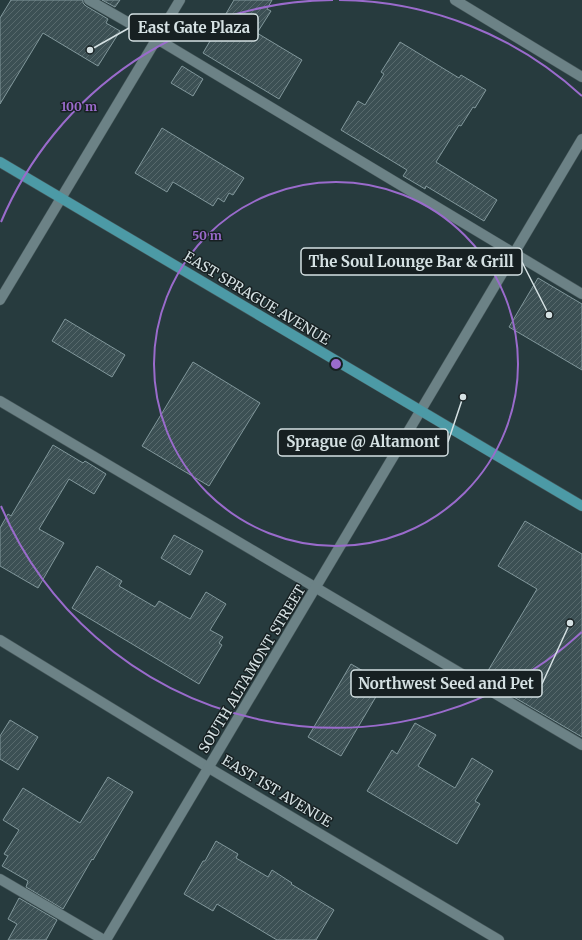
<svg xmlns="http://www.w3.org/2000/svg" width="582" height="940" viewBox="0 0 582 940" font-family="Merriweather,serif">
	<defs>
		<pattern id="building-hatch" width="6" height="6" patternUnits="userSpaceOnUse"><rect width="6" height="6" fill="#3c5054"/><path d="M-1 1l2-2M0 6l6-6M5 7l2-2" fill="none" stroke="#57696c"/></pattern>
	</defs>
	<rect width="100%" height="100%" fill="#273b3e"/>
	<!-- building -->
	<g fill="url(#building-hatch)" stroke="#81979b">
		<polygon points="11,0 83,0 83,3 86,6 108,19 106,23 120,31 98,66 43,33 0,104 0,18"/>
		<polygon points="102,0 120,0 115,7"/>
		<polygon points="234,0 272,0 267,9 271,11 257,33 302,60 279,99 203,53"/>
		<polygon points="400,42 459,78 461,75 486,90 475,108 473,107 461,126 459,125 436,162 497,200 484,221 426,186 425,189 403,176 407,170 341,130 358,101 365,105 384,74 381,72"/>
		<polygon points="182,66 203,79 193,96 171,83"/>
		<polygon points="162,128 244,178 233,195 229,193 224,202 218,198 213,206 173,182 167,192 135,173"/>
		<polygon points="538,278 582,304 582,370 509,327"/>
		<polygon points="65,319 125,355 112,377 52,341"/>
		<polygon points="193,362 260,403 209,486 142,446"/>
		<polygon points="53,445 83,463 85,461 106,474 94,494 69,479 39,529 64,543 38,588 0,566 0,528 8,514 11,516"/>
		<polygon points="525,521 582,554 582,737 483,679 537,589 498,566"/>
		<polygon points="174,535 203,551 190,575 161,558"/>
		<polygon points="97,566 122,581 119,586 155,607 159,601 190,619 206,592 226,604 210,630 223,637 219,643 222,645 199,684 72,608"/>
		<polygon points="351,664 384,683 341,756 308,737"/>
		<polygon points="10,720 38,737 18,770 0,759 0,736"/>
		<polygon points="415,723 436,735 418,766 455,788 472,758 493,771 475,801 480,804 457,844 367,791 392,750 397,754"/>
		<polygon points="108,777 133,792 93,860 92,859 63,909 26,887 28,881 2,866 8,856 4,854 19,830 3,820 23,788 80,823"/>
		<polygon points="216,841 238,854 236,858 268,877 272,870 292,883 291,884 334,910 316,940 277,940 217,904 213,911 184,894 203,861 205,861"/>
		<polygon points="19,898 57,920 46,940 8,940 17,924 8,919"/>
	</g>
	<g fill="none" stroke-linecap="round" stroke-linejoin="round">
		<!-- minor casing -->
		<g stroke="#46575a" stroke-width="11">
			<g id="minor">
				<polyline points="89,0 157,39 582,294"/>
				<polyline points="455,0 582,77"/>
				<polyline points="0,300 180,0"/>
				<polyline points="0,401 582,745"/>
				<polyline points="0,640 209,768 499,940"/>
				<polyline points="0,879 104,940"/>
				<polyline points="106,940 582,139"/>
			</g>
		</g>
		<!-- major casing -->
		<g stroke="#46575a" stroke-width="11">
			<polyline id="major" points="0,162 582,506"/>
		</g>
		<!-- minor -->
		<use href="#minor" stroke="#6c8286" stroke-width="10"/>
		<!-- major -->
		<use href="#major" stroke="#4c9aa6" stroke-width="10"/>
	</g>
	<!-- distance rings -->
	<g fill="none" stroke="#9a6bcc" stroke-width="2">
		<circle cx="336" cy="364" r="182"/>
		<path d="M582 632A364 364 0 0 1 1 506M1 222A364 364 0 0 1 333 0M339 0A364 364 0 0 1 582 96"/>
	</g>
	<g text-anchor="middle" stroke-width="3" stroke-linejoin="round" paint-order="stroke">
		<!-- street labels -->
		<g font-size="14" fill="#d5e1e3" stroke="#172022">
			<text transform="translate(257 298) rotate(31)" y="5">EAST SPRAGUE AVENUE</text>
			<text transform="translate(252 669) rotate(-59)" y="5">SOUTH ALTAMONT STREET</text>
			<text transform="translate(277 791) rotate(31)" y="5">EAST 1ST AVENUE</text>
		</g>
	</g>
	<circle cx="336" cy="364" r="6" fill="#9a6bcc" stroke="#172022" stroke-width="2"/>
	<g font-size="12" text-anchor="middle" font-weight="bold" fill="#9a6bcc" stroke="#172022" stroke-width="3" stroke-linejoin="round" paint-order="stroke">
		<text x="79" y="111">100 m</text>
		<text x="207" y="240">50 m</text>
	</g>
	<!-- callouts -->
	<path fill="none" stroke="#d5e1e3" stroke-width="1.5" d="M90 50L129 28M549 315L522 262M463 397L448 442M570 623L542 684"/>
	<g fill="#d5e1e3" stroke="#172022" stroke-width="1.5">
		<circle cx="90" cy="50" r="4"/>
		<circle cx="549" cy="315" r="4"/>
		<circle cx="463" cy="397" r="4"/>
		<circle cx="570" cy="623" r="4"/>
	</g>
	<g fill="#172022" stroke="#d5e1e3" stroke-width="1.5">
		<rect x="129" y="14" width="129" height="27" rx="4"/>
		<rect x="301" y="248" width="221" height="27" rx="4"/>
		<rect x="278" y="429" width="170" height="27" rx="4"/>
		<rect x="351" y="670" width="191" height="27" rx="4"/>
	</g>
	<g font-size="15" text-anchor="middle" font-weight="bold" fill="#d5e1e3">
		<text x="194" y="33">East Gate Plaza</text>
		<text x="411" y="267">The Soul Lounge Bar &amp; Grill</text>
		<text x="363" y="447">Sprague @ Altamont</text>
		<text x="446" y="689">Northwest Seed and Pet</text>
	</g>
</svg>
